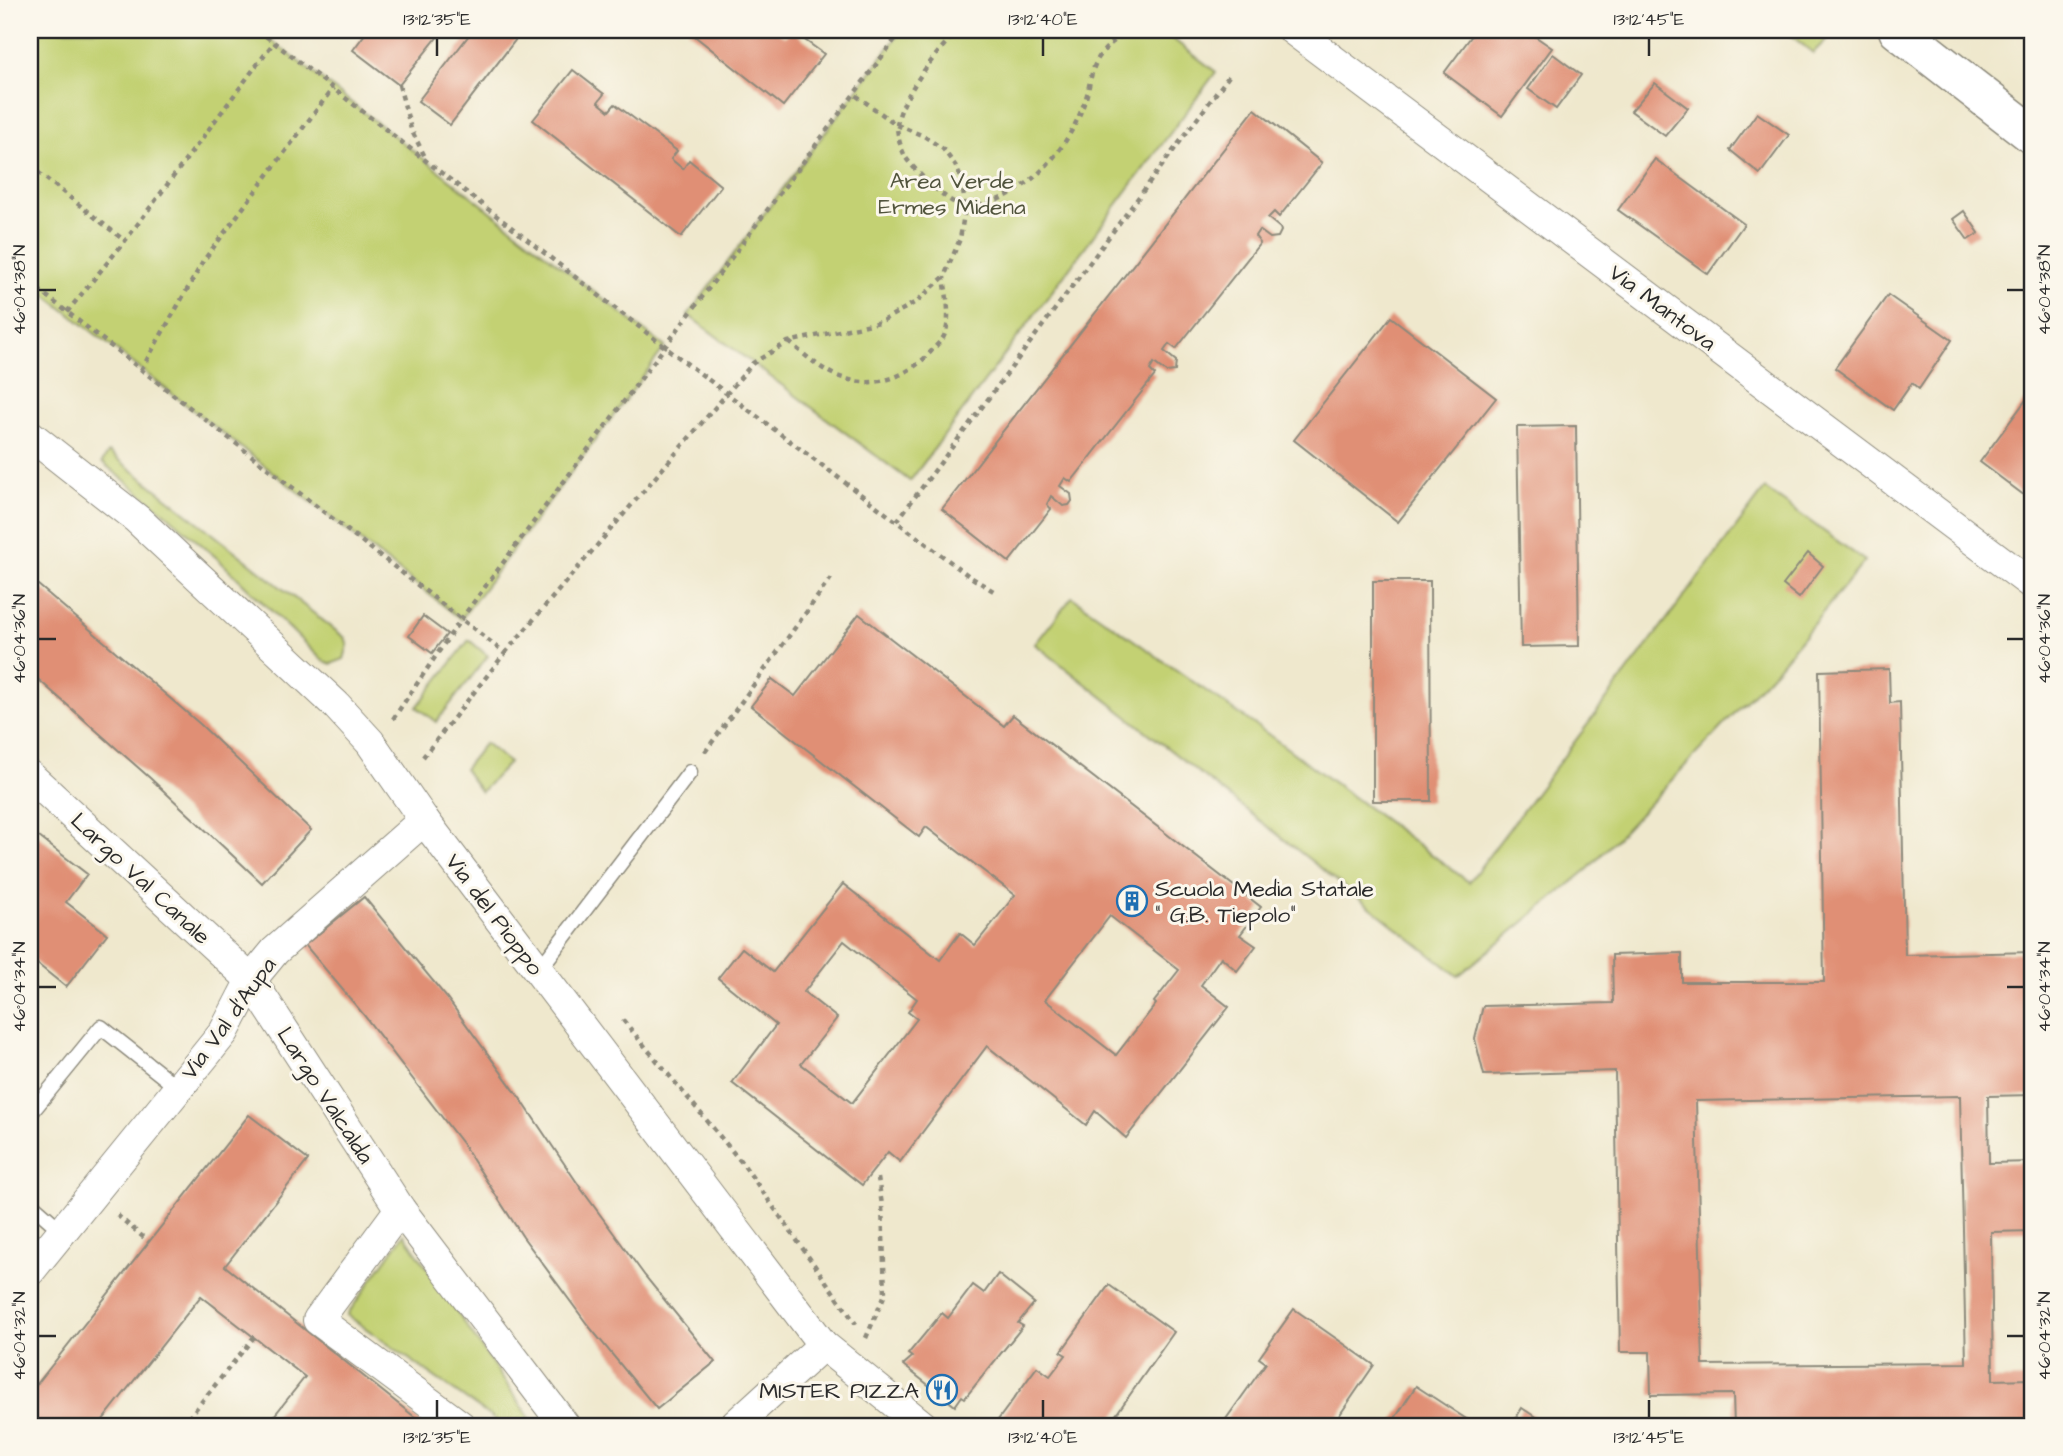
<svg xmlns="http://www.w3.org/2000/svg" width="2063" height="1456" viewBox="0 0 2063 1456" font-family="'Architects Daughter',sans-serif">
	<rect width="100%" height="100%" fill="#fbf7ec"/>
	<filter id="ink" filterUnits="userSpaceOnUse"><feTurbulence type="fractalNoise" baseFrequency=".0143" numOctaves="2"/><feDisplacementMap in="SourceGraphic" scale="14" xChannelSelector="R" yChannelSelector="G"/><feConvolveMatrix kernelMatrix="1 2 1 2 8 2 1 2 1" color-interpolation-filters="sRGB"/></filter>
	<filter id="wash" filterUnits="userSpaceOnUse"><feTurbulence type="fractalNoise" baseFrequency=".00686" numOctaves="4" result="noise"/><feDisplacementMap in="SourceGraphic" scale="28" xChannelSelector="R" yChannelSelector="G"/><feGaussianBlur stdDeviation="1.57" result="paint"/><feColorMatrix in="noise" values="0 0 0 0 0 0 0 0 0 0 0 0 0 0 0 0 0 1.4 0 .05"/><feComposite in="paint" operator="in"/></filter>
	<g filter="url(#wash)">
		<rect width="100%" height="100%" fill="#efe8cd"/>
		<!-- green -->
		<g fill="#c3d173" stroke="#777e4f" stroke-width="2">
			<polygon points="30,30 258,30 665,347 461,619 30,283"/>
			<polygon points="902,30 1161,30 1216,72 910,481 688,315"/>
			<polygon points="1784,30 1836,30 1813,53"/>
			<polygon points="109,452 345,638 348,645 344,659 331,664 322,660 218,559 164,512 102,462"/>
			<polygon points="1765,489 1865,561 1778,667 1588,869 1458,976 1035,644 1072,597 1265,732 1469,882"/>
			<polygon points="469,640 488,656 436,722 417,707"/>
			<polygon points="485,743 509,763 481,792 464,769"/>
			<polygon points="404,1234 535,1426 504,1426 347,1315"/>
		</g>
		<g id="blocks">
			<!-- building -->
			<g fill="#e08f74" fill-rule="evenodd">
				<polygon points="368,30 443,30 399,85 353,50"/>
				<polygon points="473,30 523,30 450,125 418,101"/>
				<polygon points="687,30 775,30 785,37 791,30 824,54 783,106"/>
				<polygon points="1476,30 1526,30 1552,48 1502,116 1444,73"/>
				<polygon points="1553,54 1581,75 1556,109 1528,89"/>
				<polygon points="573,70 604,94 598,102 609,111 615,104 677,151 671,159 683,169 689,160 721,186 681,237 533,120"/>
				<polygon points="1655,83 1688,108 1665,136 1631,111"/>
				<polygon points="1255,109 1322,163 1279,217 1274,212 1268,218 1280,228 1281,231 1278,237 1270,238 1259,230 1255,236 1260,243 1176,349 1169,344 1164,351 1176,361 1175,371 1166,372 1154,363 1150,370 1155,375 1071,482 1065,478 1060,486 1071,494 1072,501 1069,505 1063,506 1051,496 1047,504 1051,509 1009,562 942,509"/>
				<polygon points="1757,113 1789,135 1760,174 1730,150"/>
				<polygon points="1655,159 1744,224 1708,274 1618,210"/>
				<polygon points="1964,211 1979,233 1968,240 1953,219"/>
				<polygon points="1888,295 1952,340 1919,389 1912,383 1893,410 1835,368"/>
				<polygon points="1391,317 1496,398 1398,522 1294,440"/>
				<polygon points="2026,400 2033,405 2033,502 1980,462"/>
				<polygon points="1576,426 1579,646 1521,647 1517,427"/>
				<polygon points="1808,553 1823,566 1799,598 1783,585"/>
				<polygon points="30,578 200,724 311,830 262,883 150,778 30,672"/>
				<polygon points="1373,581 1430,581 1431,801 1373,801"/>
				<path d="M859,614L1004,726L1013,715L1261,907L1240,935L1256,946L1237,971L1221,957L1201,985L1229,1007L1126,1138L1095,1111L1086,1125L987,1046L900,1162L888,1152L862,1185L732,1083L776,1025L718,978L742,948L773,972L843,884L940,960L960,933L975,945L1015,895L926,827L919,837L751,706L772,679L795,696ZM1110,916L1179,970L1154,1002L1156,1004L1116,1055L1045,1000ZM844,941L917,999L908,1012L917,1019L852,1103L801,1064L837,1018L804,992Z"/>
				<polygon points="423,616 447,634 432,653 409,636"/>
				<path d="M1889,669L1890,703L1900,702L1905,955L2033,952V1095L1988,1096L1989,1163L2033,1162V1231L1991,1232L1993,1380L2032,1379L2033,1426H1734L1733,1394L1651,1395L1650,1352H1620L1615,1071L1484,1075L1475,1039L1483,1006L1613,1003L1612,955L1682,953V982H1824L1819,671ZM1960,1096L1966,1363L1703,1365L1696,1101Z"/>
				<polygon points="30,830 87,874 66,902 107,934 66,987 30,958"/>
				<polygon points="364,897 447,998 522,1101 582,1190 645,1276 715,1362 657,1409 587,1324 523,1237 464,1146 363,1014 305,945"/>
				<polygon points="249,1115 308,1160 225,1266 426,1426 266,1426 305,1377 201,1296 98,1426 30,1426 30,1393"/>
				<polygon points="998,1274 1034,1303 1018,1323 1023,1326 965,1398 962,1396 955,1406 903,1365 912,1357 908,1354 942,1313 948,1318 973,1285 984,1293"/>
				<polygon points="1109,1285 1174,1332 1108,1426 1099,1426 1089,1419 1084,1426 998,1426 1001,1422 998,1420 1037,1367 1050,1376 1066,1355 1061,1352"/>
				<polygon points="1294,1309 1374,1365 1332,1426 1221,1426 1266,1363 1259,1358"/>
				<polygon points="1416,1386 1477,1426 1390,1426"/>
				<polygon points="1522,1408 1549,1426 1511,1426"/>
			</g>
		</g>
	</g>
	<g filter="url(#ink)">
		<use href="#blocks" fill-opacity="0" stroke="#8d8a7c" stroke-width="2"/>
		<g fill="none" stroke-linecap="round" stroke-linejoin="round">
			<!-- lane casing -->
			<g stroke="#8d8a7c" stroke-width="17">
				<g id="lane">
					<polyline points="538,971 690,772"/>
					<polyline points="30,1114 101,1027 178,1088"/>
					<polyline points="30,1203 62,1231"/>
				</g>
			</g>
			<!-- street casing -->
			<g stroke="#8d8a7c" stroke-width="32">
				<g id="street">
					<polyline points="1293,30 2033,585"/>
					<polyline points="30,435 137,519 336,705 370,742 424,820 823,1345 923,1426"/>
					<polyline points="30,776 251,980 400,1209 565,1426"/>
					<polyline points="400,1209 318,1320 461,1426"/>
					<polyline points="30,1271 224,1032 251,980 275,951 424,820"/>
					<polyline points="734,1426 823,1345"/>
				</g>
			</g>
			<!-- primary casing -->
			<g stroke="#8d8a7c" stroke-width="41">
				<polyline id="primary" points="1898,30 2033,135"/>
			</g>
			<!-- path -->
			<g stroke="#8d8a7c" stroke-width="4.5" stroke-dasharray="5 5" stroke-linecap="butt">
				<polyline points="258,30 665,347 969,576 995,592"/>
				<path d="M959,30C940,46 896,103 897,128C898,138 901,149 906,158C915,171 951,207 967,207C980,207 996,201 1008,195C1046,175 1072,139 1086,98C1090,85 1091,69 1099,57C1107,45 1118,38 1130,30"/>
				<polyline points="399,85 411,129 425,157"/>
				<polyline points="30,166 125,241"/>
				<polyline points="30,283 505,653 423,757"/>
				<polyline points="67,312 125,241 274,42"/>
				<path d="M789,342C805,355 823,372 843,378C877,390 912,375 934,348C937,345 942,340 944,336C952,319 946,294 944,277"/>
				<polyline points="141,370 204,260 333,88"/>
				<polyline points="897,521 1229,76"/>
				<polyline points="505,653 753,363 788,342 880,322 916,302 944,277 960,239 965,208 962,180 955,165 943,149 924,136 897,125 854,94"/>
				<polyline points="393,719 461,619 902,30"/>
				<polyline points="705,752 831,578"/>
				<polyline points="623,1020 743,1164 856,1324"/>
				<polyline points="117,1215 149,1242"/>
				<polyline points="866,1338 885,1294 882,1205 878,1178"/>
				<polyline points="182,1426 254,1337"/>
			</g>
			<!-- lane -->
			<use href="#lane" stroke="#fff" stroke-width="14"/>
			<!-- street -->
			<use href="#street" stroke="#fff" stroke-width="30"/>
			<!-- primary -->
			<use href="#primary" stroke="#fff" stroke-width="38"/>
		</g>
	</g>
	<!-- ticks -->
	<path fill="none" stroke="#2b2b2b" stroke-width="2.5" d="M437,38V56M1043,38V56M1649,38V56M38,290H56M2007,290H2024M38,639H56M2007,639H2024M38,987H56M2007,987H2024M38,1336H56M2007,1336H2024M437,1400V1418M1043,1400V1418M1649,1400V1418"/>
	<!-- icons -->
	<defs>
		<g id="building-ring" transform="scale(1.575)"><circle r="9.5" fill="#fbf7ec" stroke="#1f6fb2" stroke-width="1.5"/><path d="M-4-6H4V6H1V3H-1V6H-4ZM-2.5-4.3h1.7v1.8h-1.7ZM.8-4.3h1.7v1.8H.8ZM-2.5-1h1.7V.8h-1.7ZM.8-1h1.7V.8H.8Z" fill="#1f6fb2"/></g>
		<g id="restaurant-ring" transform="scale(1.575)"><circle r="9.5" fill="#fbf7ec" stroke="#1f6fb2" stroke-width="1.5"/><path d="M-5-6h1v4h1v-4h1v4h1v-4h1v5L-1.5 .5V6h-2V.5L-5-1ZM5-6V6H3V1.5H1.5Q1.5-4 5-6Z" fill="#1f6fb2"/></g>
	</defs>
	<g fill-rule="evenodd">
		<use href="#building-ring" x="1132" y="901"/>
		<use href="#restaurant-ring" x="942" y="1390"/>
	</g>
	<g text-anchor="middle" stroke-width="6" stroke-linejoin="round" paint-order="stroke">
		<!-- park labels -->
		<g font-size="23" fill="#51543d" stroke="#fbf7ec">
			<text x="952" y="188">Area Verde<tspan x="952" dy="26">Ermes Midena</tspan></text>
		</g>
		<!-- street labels -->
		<g font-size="23" fill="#2b2b2b" stroke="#fbf7ec">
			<text transform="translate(1663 307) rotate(37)" y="8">Via Mantova</text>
			<text transform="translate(141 878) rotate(43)" y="8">Largo Val Canale</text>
			<text transform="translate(495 914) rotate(53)" y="8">Via del Pioppo</text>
			<text transform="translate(228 1018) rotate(-54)" y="8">Via Val d'Aupa</text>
			<text transform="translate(326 1095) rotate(57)" y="8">Largo Valcalda</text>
		</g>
		<!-- poi labels -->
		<g font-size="23" fill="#2b2b2b" stroke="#fbf7ec" text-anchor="start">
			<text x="1155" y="896">Scuola Media Statale<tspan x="1155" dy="26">" G.B. Tiepolo"</tspan></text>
			<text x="919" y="1398" text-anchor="end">MISTER PIZZA</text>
		</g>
	</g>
	<!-- margin -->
	<rect width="2063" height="1456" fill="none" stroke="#fbf7ec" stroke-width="77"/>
	<rect x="38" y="38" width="1986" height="1380" fill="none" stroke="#2b2b2b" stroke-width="2.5"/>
	<g font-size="18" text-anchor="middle" fill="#2b2b2b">
		<text x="437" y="25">13°12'35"E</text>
		<text x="1043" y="25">13°12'40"E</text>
		<text x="1649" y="25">13°12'45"E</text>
		<text transform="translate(19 290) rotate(-90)" y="6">46°04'38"N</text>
		<text transform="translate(2044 290) rotate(-90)" y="6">46°04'38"N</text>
		<text transform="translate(19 639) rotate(-90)" y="6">46°04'36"N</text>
		<text transform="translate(2044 639) rotate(-90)" y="6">46°04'36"N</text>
		<text transform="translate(19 987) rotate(-90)" y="6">46°04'34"N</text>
		<text transform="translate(2044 987) rotate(-90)" y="6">46°04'34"N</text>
		<text transform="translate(19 1336) rotate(-90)" y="6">46°04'32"N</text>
		<text transform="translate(2044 1336) rotate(-90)" y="6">46°04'32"N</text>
		<text x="437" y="1443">13°12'35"E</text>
		<text x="1043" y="1443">13°12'40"E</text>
		<text x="1649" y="1443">13°12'45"E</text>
	</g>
</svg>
